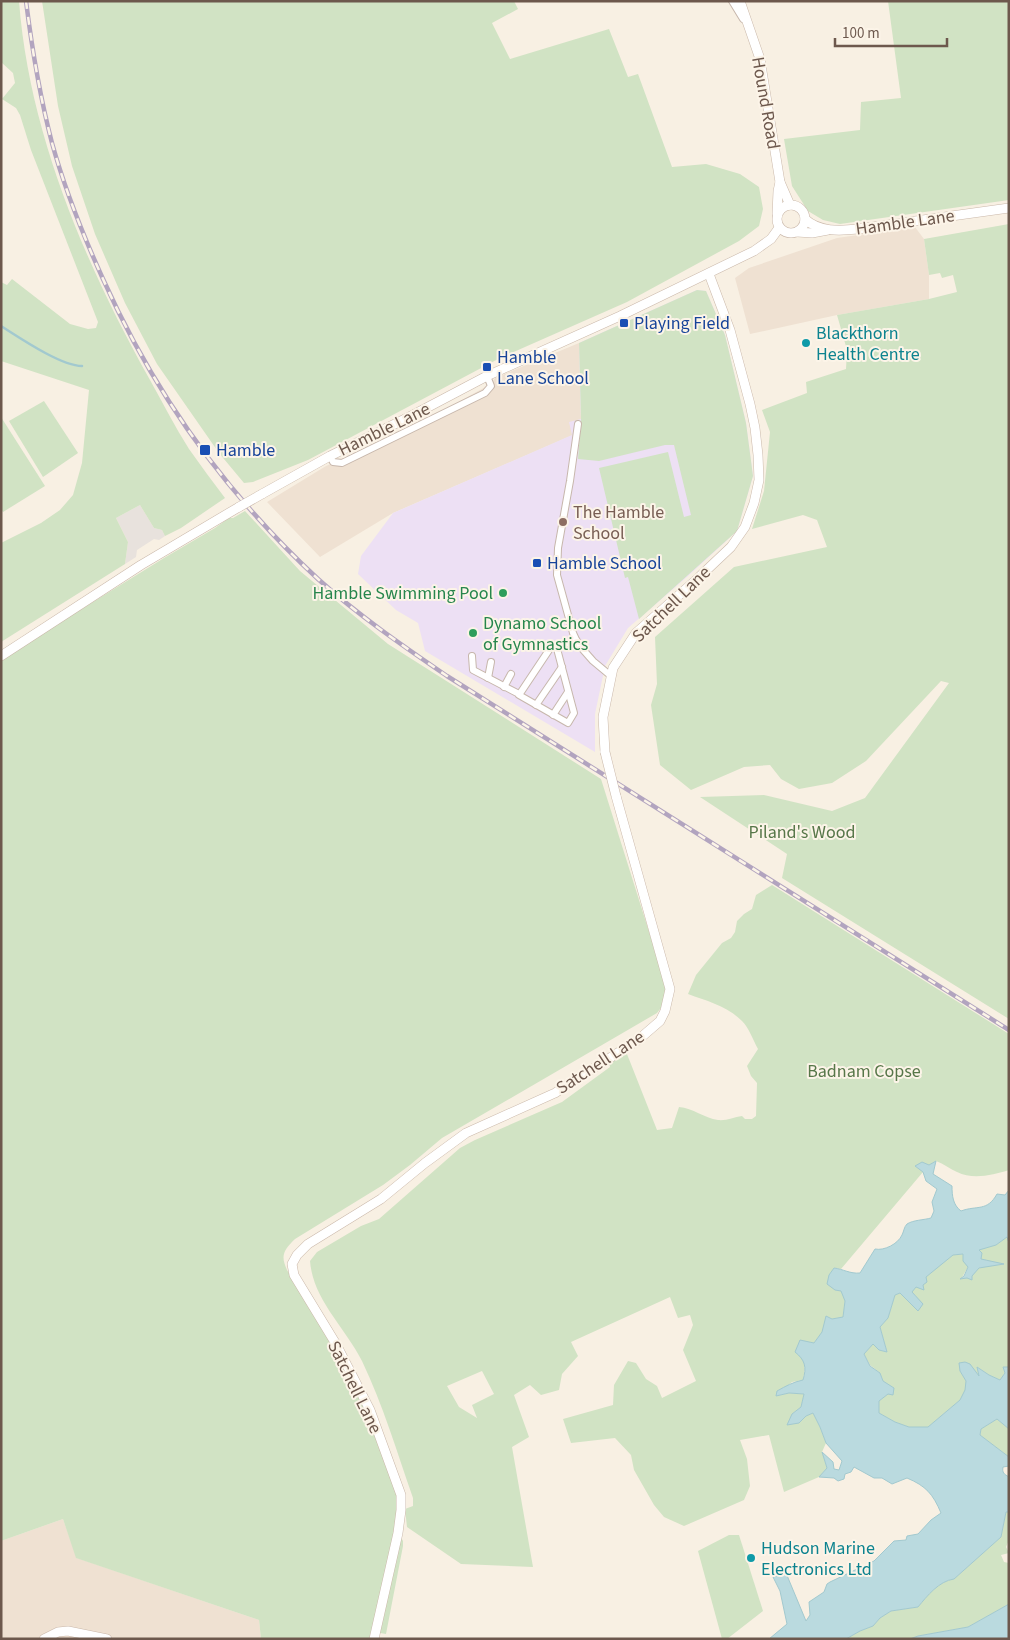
<svg xmlns="http://www.w3.org/2000/svg" width="1010" height="1640" viewBox="0 0 1010 1640" font-family="'Source Sans 3',sans-serif">
	<rect width="100%" height="100%" fill="#f8f0e3"/>
	<!-- residential -->
	<g fill="#efe1d2">
		<polygon points="915,227 924,239 929,275 929,299 837,315 750,334 735,278 749,268 837,238"/>
		<polygon points="579,343 581,419 573,435 393,513 320,557 267,502 326,466 409,429 491,384 495,378"/>
		<polygon points="63,1519 77,1558 259,1620 261,1639 1,1639 1,1541"/>
	</g>
	<!-- industrial -->
	<polygon fill="#e8e2dd" points="140,505 154,528 162,530 165,536 159,540 154,539 137,550 136,557 125,564 128,542 116,518"/>
	<!-- education -->
	<polygon fill="#ede0f4" points="697,290 706,291 725,335 746,423 753,476 737,531 688,576 628,628 605,666 595,714 595,752 425,651 418,623 396,610 358,574 361,556 393,513 572,435 569,422 581,419 579,343"/>
	<!-- green -->
	<g fill="#d1e3c4" fill-rule="evenodd">
		<path d="M1,1H19C29,134 86,266 150,380C163,403 175,427 189,449C201,466 213,482 225,498L181,528L165,536L162,530L154,528L140,505L116,518L128,542L125,564L1,642V543L41,523L60,510L73,495L82,463L89,390L1,361V282L7,285L12,279L70,324L88,329L96,328L98,322L31,150L20,115L16,108L2,99L15,83L13,73L1,62Z"/>
		<polygon points="42,1 514,1 518,9 492,23 510,59 609,29 628,77 638,74 672,167 706,164 740,174 759,187 763,209 759,226 739,241 627,302 500,358 308,460 253,482 244,483 219,453 157,364 125,303 95,234 72,166 58,106"/>
		<polygon points="888,1 1009,1 1009,200 840,224 823,220 808,211 792,186 784,139 860,130 861,102 901,98"/>
		<polygon points="1009,224 1009,1019 782,878 787,854 700,797 764,795 832,811 865,798 949,683 941,681 866,761 832,783 799,789 781,779 770,765 744,767 691,790 660,765 651,705 657,684 655,637 734,567 827,547 817,520 803,515 752,529 764,491 770,432 762,410 807,393 806,382 846,369 847,350 837,315 929,299 957,292 953,275 942,278 940,273 929,275 924,239"/>
		<polygon points="697,290 706,291 725,335 746,423 753,476 737,531 639,619 628,577 625,578 599,468 668,452 684,517 691,515 674,445 665,445 599,461 578,459 581,419 579,343"/>
		<polygon points="44,401 78,453 43,477 9,421"/>
		<polygon points="1,417 45,486 3,512 1,509"/>
		<path d="M245,511L300,571L388,644L601,779L667,989L664,1004L657,1013L442,1138L410,1165L383,1185L295,1239C284,1250 280,1255 287,1270L333,1344L367,1413L398,1498V1533L403,1541V1546L386,1634L375,1632L370,1639H261L259,1620L76,1558L63,1519L1,1541V659L164,558L215,528L229,518H233Z"/>
		<path d="M772,885L1009,1034V1170C993,1175 973,1180 957,1172C950,1169 944,1164 936,1161L929,1165L915,1166L923,1172L841,1269L834,1268L845,1301L843,1318L832,1319L814,1343L804,1342C804,1355 806,1368 803,1380L792,1382L776,1396L789,1393L804,1394L801,1407L792,1414L799,1423L806,1416L813,1413L820,1427L826,1443L822,1452L827,1468L819,1477L784,1492L769,1435L740,1440L747,1459L750,1486L744,1500L684,1526L664,1517L654,1505L634,1470L631,1455L615,1438L571,1443L563,1419L613,1405L614,1385L628,1361L636,1363L646,1379L657,1386L662,1398L696,1381L683,1350L693,1325L690,1315L678,1318L670,1297L571,1342L578,1356L562,1374L559,1390L541,1395L530,1385L514,1395L529,1437L512,1447L533,1567L461,1564L407,1527L405,1509L413,1506V1498C397,1452 383,1405 362,1361C345,1327 313,1300 310,1261L317,1252L361,1226L379,1219L460,1148L475,1140L562,1102L610,1067L608,1058L625,1049L657,1130L672,1128L679,1107C693,1108 704,1118 718,1120C726,1121 734,1117 742,1116L745,1119H752L756,1116L757,1083L751,1076L747,1066L758,1049C753,1040 749,1028 742,1021C727,1006 707,1001 688,994L696,975L722,943L731,938L735,932L737,921L744,914L752,909L756,895ZM482,1371L494,1394L472,1405L477,1418L459,1407L447,1386Z"/>
		<path d="M1007,1237L1009,1243V1367H1003L1005,1373L1000,1380L989,1375L977,1367L980,1377L960,1371L966,1381V1390L960,1400L928,1427H909L895,1422L879,1413V1401L888,1394L880,1373L870,1365L864,1354L873,1344L879,1350L887,1352L880,1327L888,1318L895,1295L900,1293L918,1311L916,1296L911,1292L916,1287L923,1285L926,1277L944,1261L953,1255L963,1254L968,1267L961,1279C972,1278 971,1274 978,1269C984,1265 996,1265 1002,1264L981,1259L979,1249L996,1245Z"/>
		<polygon points="997,1419 1009,1429 1009,1457 980,1435 981,1429"/>
		<path d="M1006,1512H1009V1540L1006,1547L1009,1553L1001,1555L1004,1562L1009,1563V1604L968,1627L918,1636L910,1639H846L860,1631L873,1626L880,1618L891,1611L918,1607C927,1596 939,1581 954,1579L1001,1537Z"/>
		<polygon points="729,1535 739,1535 763,1611 727,1639 722,1639 698,1551"/>
	</g>
	<!-- water -->
	<g fill="#badadf" stroke="#a2c9cf">
		<path d="M936,1161L933,1174L952,1186C952,1196 953,1205 961,1211C977,1205 987,1212 997,1194L1005,1195L1009,1190V1243L1007,1237L996,1245L979,1250L982,1253L981,1259L1004,1264L979,1268L972,1276V1280L967,1278L960,1279L964,1276L968,1267L963,1261V1254L953,1255L926,1277L927,1282L923,1285L924,1290L916,1287L912,1292L923,1304L918,1311L900,1293L895,1295L888,1318L880,1327L887,1352L879,1350L873,1344L864,1354L870,1366L880,1373L883,1381L894,1388L893,1395L888,1394L879,1401V1413L895,1422L909,1427H928L960,1400L965,1390L966,1381L960,1371L959,1363L965,1362L970,1364L979,1376L977,1367L989,1375L1000,1380L1005,1373L1003,1367H1009V1429L997,1419L981,1429L980,1435L1009,1457V1466L1003,1467C1002,1473 1004,1474 1009,1477V1512H1006L1001,1537L954,1579C939,1581 927,1596 918,1607L891,1611L880,1618L873,1626L860,1631L846,1639H769L787,1624L780,1591L773,1577L786,1573L806,1621L810,1615L809,1602L824,1592L827,1584L830,1582L874,1561L894,1541L906,1540L907,1536L918,1534L931,1520L941,1513C933,1494 926,1486 907,1478L892,1484L882,1478H874L854,1467L851,1472L845,1474L844,1479L838,1481L834,1478L819,1477L827,1468L822,1452L833,1462L834,1469L839,1470L842,1461L826,1443L820,1427L813,1413L806,1416L799,1423L787,1425L792,1414L801,1407L804,1394L789,1393L776,1396L777,1391C786,1386 793,1382 803,1380C807,1367 805,1360 795,1352L800,1340L814,1343L822,1332L826,1316L832,1319L843,1317L845,1301L841,1291L835,1290L827,1284L829,1275L834,1268C843,1269 850,1274 860,1273L875,1249C884,1251 898,1244 902,1235C904,1231 904,1227 907,1224C913,1220 924,1220 931,1218L934,1211L932,1202L937,1189L926,1181L923,1172L915,1166L922,1162L929,1165Z"/>
		<polygon points="1009,1604 1009,1639 910,1639 918,1636 968,1627"/>
	</g>
	<g fill="none" stroke-linecap="round" stroke-linejoin="round">
		<!-- stream -->
		<path stroke="#a2c9cf" stroke-width="2.5" d="M1,326C20,338 61,366 82,366"/>
		<!-- street casing -->
		<g stroke="#c7b7ac" stroke-width="8">
			<g id="street">
				<polyline points="732,1 743,19"/>
				<polyline points="578,424 570,481 558,548 557,575 573,633 578,644 593,661 611,676"/>
				<polyline points="330,456 333,462 342,463 485,393 491,386 487,376"/>
				<polyline points="556,645 574,713 568,723 519,695 551,647 577,641"/>
				<polyline points="472,656 473,670 519,694"/>
				<polyline points="488,678 491,662"/>
				<polyline points="504,687 511,674"/>
				<polyline points="536,705 562,667"/>
				<polyline points="553,715 568,692"/>
			</g>
		</g>
		<!-- secondary casing -->
		<g stroke="#cab8aa" stroke-width="10">
			<g id="secondary">
				<polyline points="740,1 760,59 780,182 790,205"/>
				<circle cx="791" cy="219" r="14"/>
				<polyline points="777,214 778,191 780,182"/>
				<path d="M805,219C819,232 839,231 858,229L1009,208"/>
				<polyline points="797,232 812,233 828,230"/>
				<polyline points="262,494 330,456 413,415 487,376 620,316 754,251 771,239 779,228"/>
				<polyline points="1,656 141,565 239,507"/>
				<polyline points="605,752 603,717 613,668 636,633 695,581 731,547 745,527 754,503 759,480 758,455 755,428 750,404 730,330 709,274"/>
				<polyline points="44,1639 58,1632 68,1631 107,1639"/>
				<polyline points="374,1639 398,1533 401,1510 401,1495 370,1410 336,1344 294,1275 292,1264 297,1255 308,1244 381,1199 425,1163 466,1133 555,1093 638,1040 660,1021 665,1011 670,989 616,796"/>
			</g>
		</g>
		<!-- street -->
		<use href="#street" stroke="#fff" stroke-width="6"/>
		<!-- secondary -->
		<use href="#secondary" stroke="#fff" stroke-width="9"/>
		<!-- rail casing -->
		<g stroke="#b2a4bf" stroke-width="4.5">
			<path id="rail" d="M26,1C32,49 40,97 52,143C65,190 83,235 103,279C154,393 226,494 318,579C358,615 403,646 447,676L1009,1030"/>
		</g>
		<!-- rail -->
		<use href="#rail" stroke="#fcf4e8" stroke-width="2.5" stroke-dasharray="8" stroke-linecap="butt"/>
		<!-- secondary-bridge casing -->
		<g stroke="#cab8aa" stroke-width="10" stroke-linecap="butt">
			<g id="secondary-bridge">
				<polyline points="239,507 262,494"/>
				<polyline points="605,752 616,796"/>
			</g>
		</g>
		<!-- secondary-bridge -->
		<use href="#secondary-bridge" stroke="#fff" stroke-width="9"/>
	</g>
	<!-- markers -->
	<g fill="#1a4fb4" stroke="#fcf4e8" stroke-width="2">
		<rect x="619" y="318" width="10" height="10" rx="2.5"/>
		<rect x="482" y="362" width="10" height="10" rx="2.5"/>
		<rect x="199" y="444" width="12" height="12" rx="2.5"/>
		<rect x="532" y="558" width="10" height="10" rx="2.5"/>
	</g>
	<g fill="#0f9aa8" stroke="#fcf4e8" stroke-width="2">
		<circle cx="806" cy="343" r="5"/>
		<circle cx="751" cy="1558" r="5"/>
	</g>
	<circle fill="#8d6e63" stroke="#fcf4e8" stroke-width="2" cx="563" cy="522" r="5"/>
	<g fill="#2e9e5b" stroke="#fcf4e8" stroke-width="2">
		<circle cx="503" cy="593" r="5"/>
		<circle cx="473" cy="633" r="5"/>
	</g>
	<g text-anchor="middle" stroke-width="4" stroke-linejoin="round" paint-order="stroke">
		<!-- street labels -->
		<g font-size="18" fill="#6d584d" stroke="#fcf4e8">
			<text transform="translate(766 103) rotate(80)" y="6">Hound Road</text>
			<text transform="translate(905 222) rotate(-8)" y="6">Hamble Lane</text>
			<text transform="translate(384 429) rotate(-26)" y="6">Hamble Lane</text>
			<text transform="translate(671 604) rotate(-44)" y="6">Satchell Lane</text>
			<text transform="translate(600 1062) rotate(-33)" y="6">Satchell Lane</text>
			<text transform="translate(355 1387) rotate(64)" y="6">Satchell Lane</text>
		</g>
		<!-- transit labels -->
		<g font-size="18" fill="#164399" stroke="#fcf4e8" text-anchor="start">
			<text x="634" y="329">Playing Field</text>
			<text x="497" y="363">Hamble<tspan x="497" dy="21">Lane School</tspan></text>
			<text x="216" y="456">Hamble</text>
			<text x="547" y="569">Hamble School</text>
		</g>
		<!-- culture labels -->
		<g font-size="18" fill="#0d838f" stroke="#fcf4e8" text-anchor="start">
			<text x="816" y="339">Blackthorn<tspan x="816" dy="21">Health Centre</tspan></text>
			<text x="761" y="1554">Hudson Marine<tspan x="761" dy="21">Electronics Ltd</tspan></text>
		</g>
		<!-- education labels -->
		<g font-size="18" fill="#785e54" stroke="#fcf4e8" text-anchor="start">
			<text x="573" y="518">The Hamble<tspan x="573" dy="21">School</tspan></text>
		</g>
		<!-- leisure labels -->
		<g font-size="18" fill="#27864d" stroke="#fcf4e8" text-anchor="end">
			<text x="493" y="599">Hamble Swimming Pool</text>
			<text x="483" y="629" text-anchor="start">Dynamo School<tspan x="483" dy="21">of Gymnastics</tspan></text>
		</g>
		<!-- park labels -->
		<g font-size="18" fill="#577749" stroke="#fcf4e8">
			<text x="802" y="838">Piland's Wood</text>
			<text x="864" y="1077">Badnam Copse</text>
		</g>
	</g>
	<!-- border -->
	<rect width="1010" height="1640" fill="none" stroke="#6d584d" stroke-width="5"/>
	<!-- scale -->
	<path d="M835 38v8h112v-8" fill="none" stroke="#6d584d" stroke-width="2.5"/>
	<text x="842" y="38" font-size="15" fill="#6d584d" stroke="#fcf4e8" stroke-width="4" paint-order="stroke">100 m</text>
</svg>
